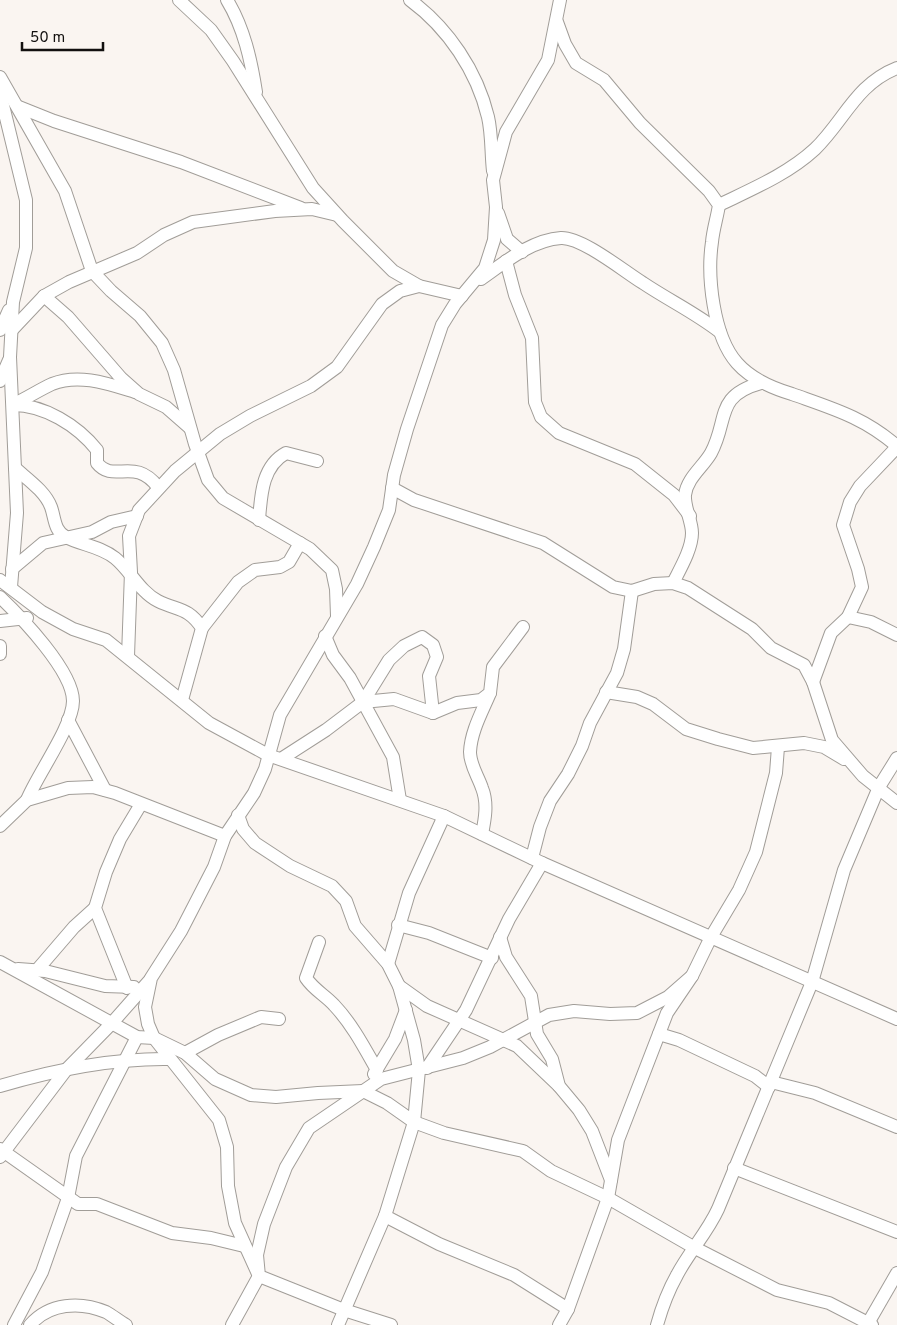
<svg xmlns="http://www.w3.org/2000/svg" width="897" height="1325" viewBox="0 0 897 1325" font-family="Overpass,sans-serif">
	<rect width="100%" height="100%" fill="#faf5f1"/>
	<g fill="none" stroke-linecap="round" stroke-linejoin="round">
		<!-- street casing -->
		<g stroke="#a19d98" stroke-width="14">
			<g id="street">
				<polyline points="179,0 211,30 233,61 313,188 343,221 393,271 419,286 462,296"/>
				<path d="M227,0C244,28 251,60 256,92"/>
				<path d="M410,0C448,28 477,71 488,117C492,134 491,154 493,171"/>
				<path d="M557,22L565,44L576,63L604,80L640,123L709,191L719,205C717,218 713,230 712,242C707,276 713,336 737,363C751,379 772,388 792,394C834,409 863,417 897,446"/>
				<polyline points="0,77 65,191 92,271 111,291 140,316 162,343 174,370 195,444 208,480 223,498 310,549 332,570 336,589 337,616"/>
				<polyline points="0,93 26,200 26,248 13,302 10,357 17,513 11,587"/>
				<polyline points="19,107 54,121 181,162 301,208"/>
				<path d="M719,205C752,189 788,174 815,149C844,121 856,84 897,68"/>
				<polyline points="498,213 507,239 522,252"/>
				<polyline points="506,261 515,295 532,338 535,402 541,417 559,433 635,464 674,495 690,516"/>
				<path d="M481,279C504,263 531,240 561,238C582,237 625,272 643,283C670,301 694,312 720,332"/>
				<polyline points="44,296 68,317 121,378 139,394 166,407 190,428"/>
				<polyline points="0,330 9,310"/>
				<polyline points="11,331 44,296 69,282 137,253 164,235 193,222 275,211 312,209 337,215"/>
				<polyline points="0,381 9,360"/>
				<path d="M14,404C27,398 39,390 52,384C79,373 109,384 135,392"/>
				<path d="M13,405C44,405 77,425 97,450V463C114,484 134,456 158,487"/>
				<path d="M15,468C27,479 45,491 51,507C55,518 54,531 66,537C81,545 100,546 115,558C130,570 140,592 158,601C178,611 188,607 202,628L182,700"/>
				<polyline points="392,488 414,500 543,543 613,587 632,591 654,584 673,583 688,588 752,629 771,648 804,665 813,682 832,740 863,776 897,803"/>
				<path d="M259,520C261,495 262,466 286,453L317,461"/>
				<polyline points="12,569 43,543 92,532 111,522 137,516"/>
				<polyline points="0,580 42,612 73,629 106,640 209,723 268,755 444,816 542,863 897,1019"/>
				<path d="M673,583C680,569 692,549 692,533C692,521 684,507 685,495C687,478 703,467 711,453C729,420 714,396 761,383"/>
				<path d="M0,597C21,617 73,671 73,701C73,726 37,775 27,800"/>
				<polyline points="848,617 871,622 897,635"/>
				<polyline points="0,621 27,618"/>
				<polyline points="202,628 238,582 255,570 280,567 289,562 300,543"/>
				<polyline points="325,636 333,655 350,678 393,757 400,800"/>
				<polyline points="0,646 0,654"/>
				<polyline points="128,656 131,572 129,536 139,510 175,471 220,434 250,416 311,386 337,367 382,304 400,291 419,286"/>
				<polyline points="813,682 831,633 848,617 862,587 858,569 843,525 850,502 860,486 897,447"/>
				<polyline points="606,692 637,697 653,704 686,729 718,739 753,748 804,743 824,747 844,759"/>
				<polyline points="363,702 394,699 433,713 457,703 481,700 490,693 493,667 523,627"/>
				<polyline points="68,720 105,790"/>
				<polyline points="281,759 326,730 363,702 389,660 404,646 422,637 433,645 437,657 429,676 433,713"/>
				<polyline points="238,815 243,829 255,843 290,866 332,886 346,901 355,926 388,964 399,986 414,1040 419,1070 414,1122 385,1216 338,1325"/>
				<polyline points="0,826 27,800 68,788 93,787 115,793 225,836"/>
				<path d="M482,834C485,819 488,803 482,788C478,776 470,765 470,752C471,731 482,712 490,693"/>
				<polyline points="532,858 540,827 550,801 568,774 582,746 590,723 617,673 624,649 632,591"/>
				<polyline points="398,925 429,933 492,958"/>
				<polyline points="500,937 506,957 531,996 537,1034 552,1059 559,1086 579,1110 592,1131 611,1180"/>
				<path d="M319,942L306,978C314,990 325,995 334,1005C352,1024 364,1047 377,1070"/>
				<polyline points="0,962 137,1037 154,1038 185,1053 215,1079 251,1095 276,1097 318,1093 363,1091 387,1103 414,1122 444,1133 523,1151 551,1171 608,1198 695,1248 777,1290 829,1303 872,1325"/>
				<polyline points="388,964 409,893 444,816"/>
				<polyline points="18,969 45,971 105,986 134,987"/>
				<polyline points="37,970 74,927 95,908"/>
				<polyline points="399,986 427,1006 517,1046 559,1086"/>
				<polyline points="127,988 95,908 106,872 120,839 141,804"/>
				<polyline points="659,1034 679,1040 755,1076 769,1087"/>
				<polyline points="185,1053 218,1035 261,1017 279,1019"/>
				<polyline points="427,1068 466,1010 509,919 542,863"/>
				<polyline points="374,1074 395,1039 406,1010"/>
				<polyline points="771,1082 815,1093 897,1127"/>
				<path d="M0,1086C54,1070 113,1058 170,1059"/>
				<polyline points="0,1149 78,1204 97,1204 172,1233 211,1238 244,1246"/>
				<polyline points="0,1157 66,1070 112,1023 150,980"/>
				<polyline points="734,1168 897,1232"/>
				<polyline points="385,1216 439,1244 514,1275 568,1309"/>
				<polyline points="14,1325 42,1272 68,1198 76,1156 137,1037"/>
				<path d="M30,1325C49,1303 80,1301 106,1312C113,1316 119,1321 126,1325"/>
				<polyline points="232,1325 259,1276 257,1255 264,1224 286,1167 309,1128 381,1079 463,1058 490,1047 549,1015 574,1011 610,1014 637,1013 668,997 692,976"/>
				<polyline points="391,1325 344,1310 259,1276 235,1223 228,1186 227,1147 219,1120 154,1038 148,1024 145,1007 151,978 181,931 214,867 225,836 254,793 265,769 280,715 357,584 374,547 389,510 394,475 407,429 442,325 455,304 485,268 494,240 496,207 493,180 506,132 548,60 560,0"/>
				<polyline points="559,1325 568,1309 608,1198 618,1140 667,1013 692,976 711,937 739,890 756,852 776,773 778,747"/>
				<path d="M657,1325C662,1307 668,1291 677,1275C689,1252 707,1233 718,1209L812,982L844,870L879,787L897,758"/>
				<polyline points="867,1325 897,1273"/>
			</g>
		</g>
		<!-- street -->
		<use href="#street" stroke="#fff" stroke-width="12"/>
	</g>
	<!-- scale -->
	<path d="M22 42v8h81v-8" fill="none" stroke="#12100f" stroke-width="2.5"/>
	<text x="30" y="42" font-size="15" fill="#12100f" stroke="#faf5f1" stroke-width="4" paint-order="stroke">50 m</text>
</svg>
